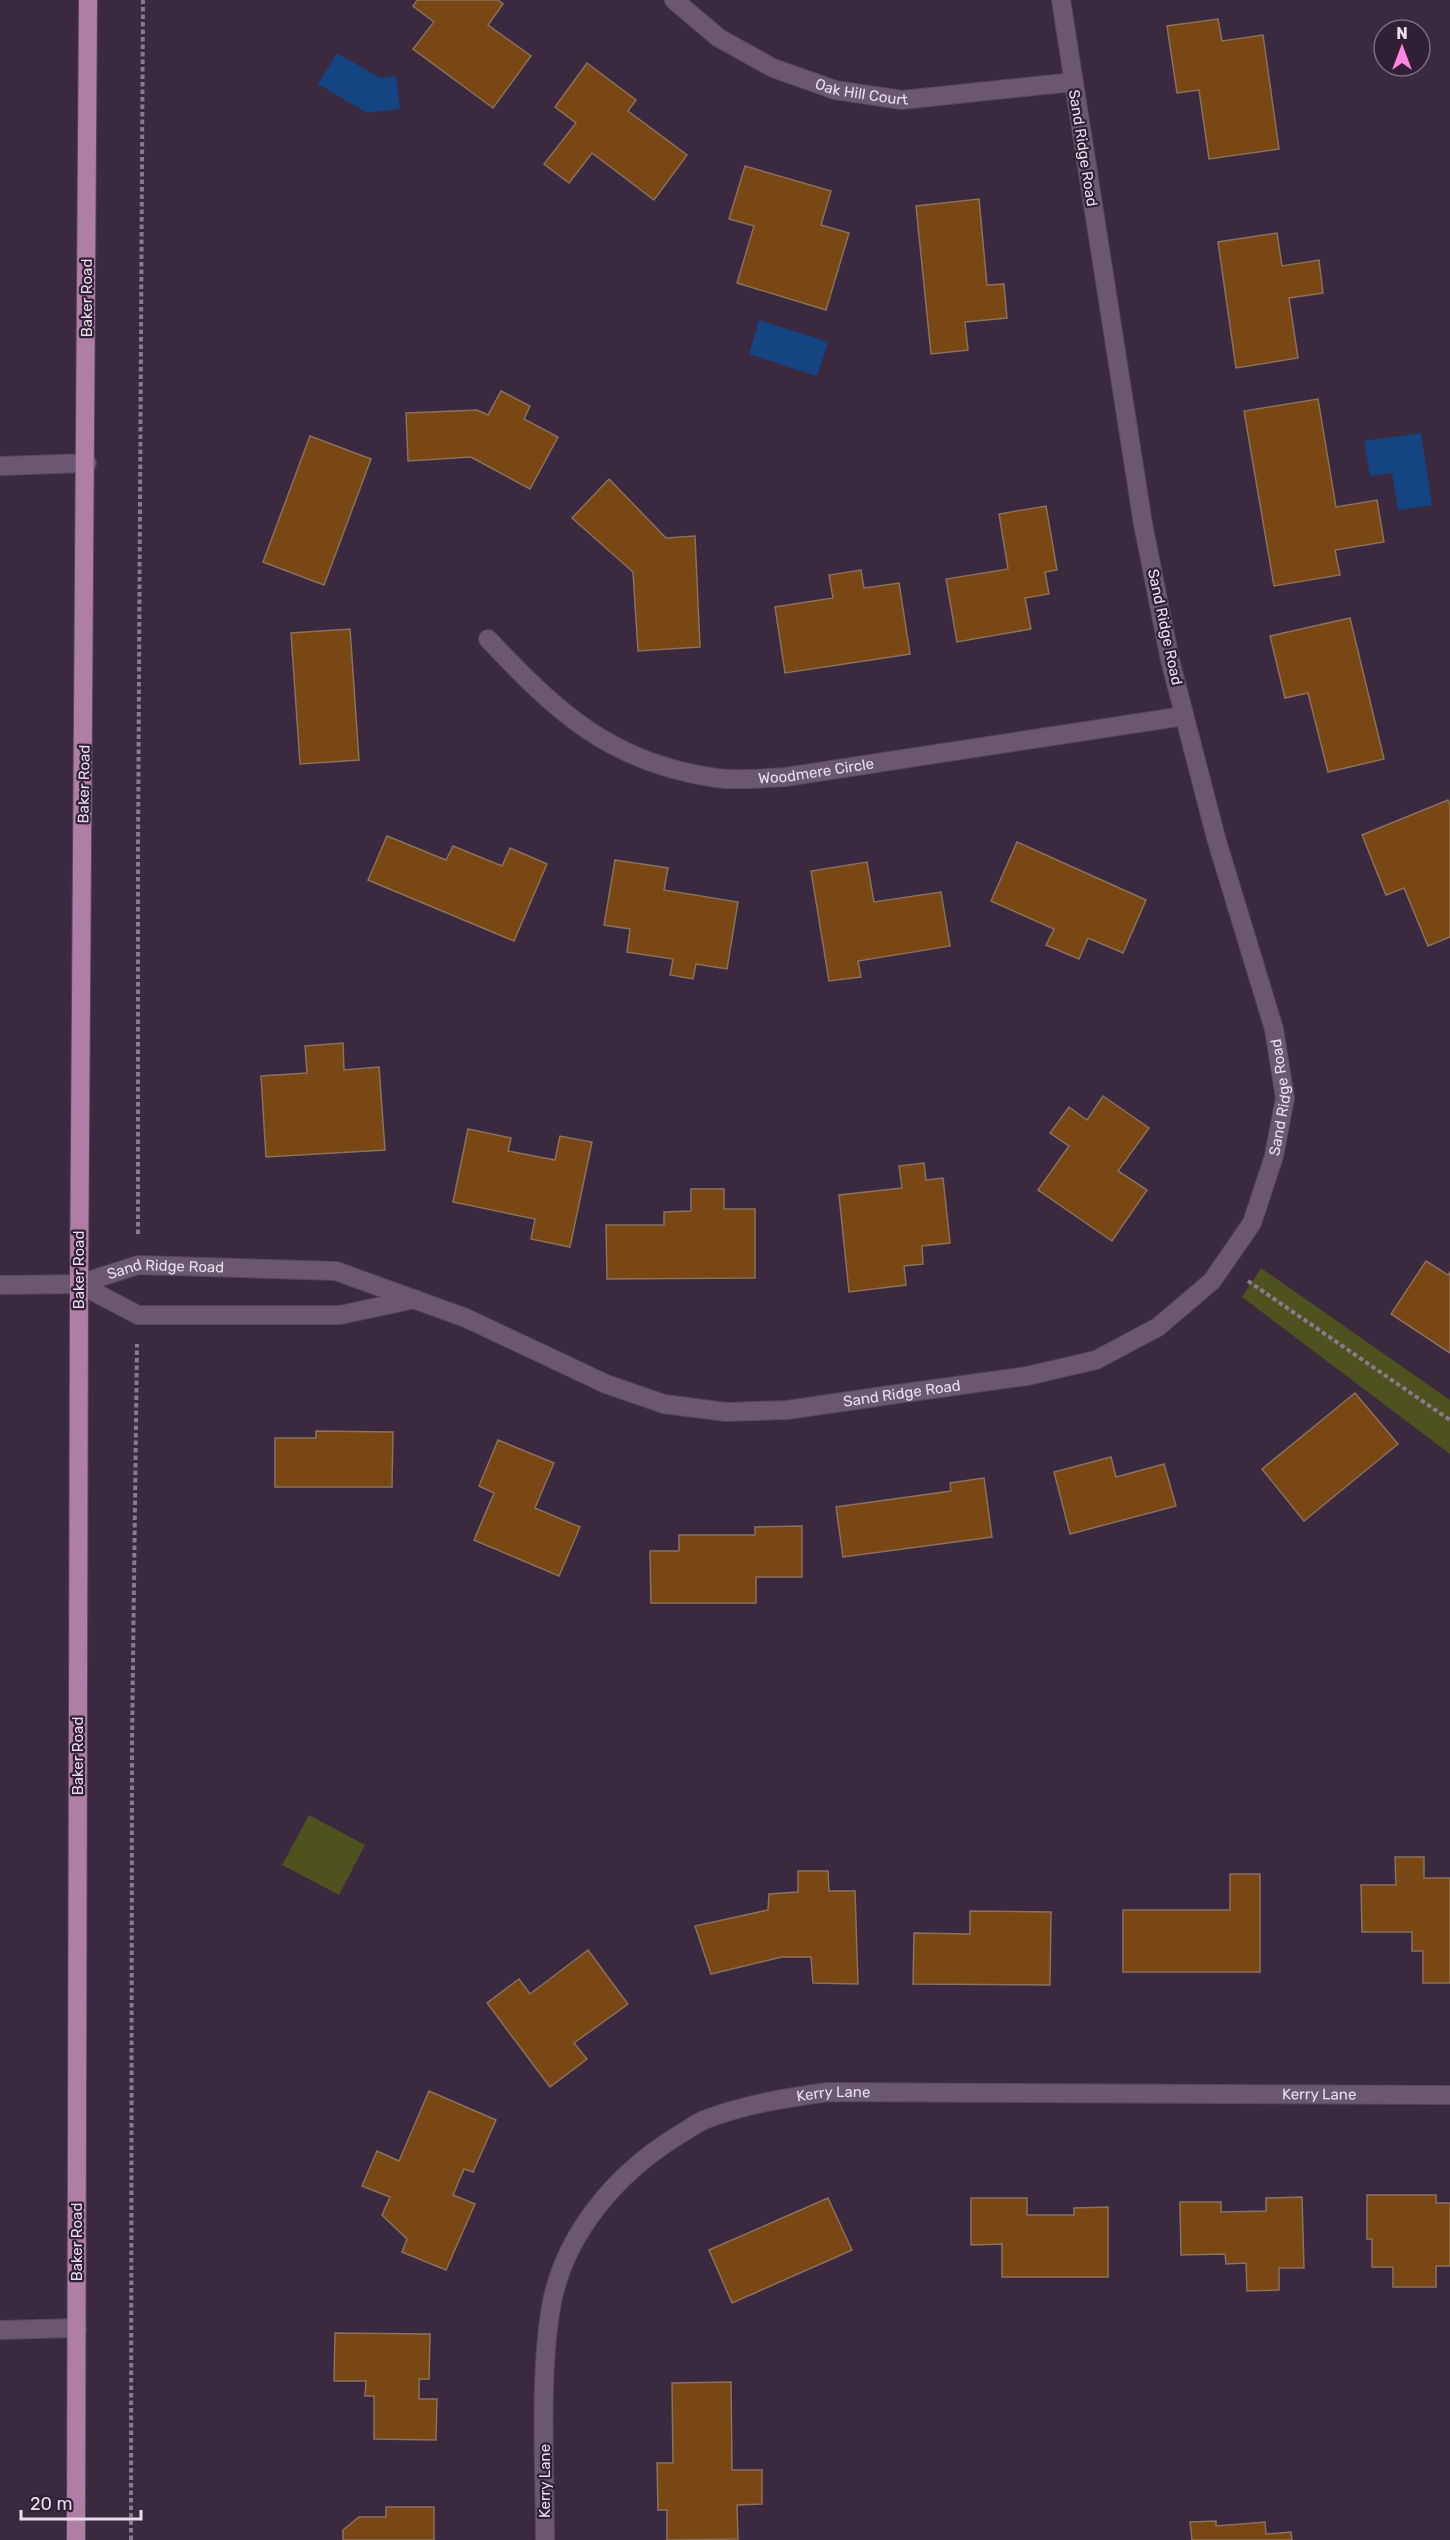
<svg xmlns="http://www.w3.org/2000/svg" width="1450" height="2540" viewBox="0 0 1450 2540" font-family="Rubik,sans-serif">
	<rect width="100%" height="100%" fill="#3a293f"/>
	<!-- green -->
	<g fill="#4f511e">
		<polygon points="1261,1268 1450,1400 1450,1454 1242,1297"/>
		<polygon points="309,1815 365,1845 339,1895 282,1865"/>
	</g>
	<!-- water -->
	<g fill="#154482">
		<polygon points="337,53 380,78 396,76 400,109 367,113 318,84"/>
		<polygon points="759,320 828,342 817,376 749,354"/>
		<polygon points="1421,433 1432,505 1398,510 1392,473 1370,476 1364,441"/>
	</g>
	<!-- building -->
	<g fill="#784714" stroke="#8a715c" stroke-width="1.5">
		<polygon points="417,0 498,0 503,4 488,25 531,56 493,108 413,49 434,22 413,6"/>
		<polygon points="1218,19 1222,41 1263,35 1279,149 1209,159 1199,90 1177,93 1167,26"/>
		<polygon points="587,63 636,100 628,111 687,155 654,200 592,153 569,183 544,164 576,123 555,107"/>
		<polygon points="745,166 831,191 821,225 849,233 826,310 737,283 754,226 729,219"/>
		<polygon points="979,199 987,285 1004,284 1007,318 965,322 968,350 931,354 916,206"/>
		<polygon points="1277,233 1282,266 1319,260 1323,293 1289,298 1298,358 1236,368 1218,242"/>
		<polygon points="501,391 530,406 524,419 558,437 530,489 471,457 408,461 406,413 477,410 488,415"/>
		<polygon points="1318,399 1336,507 1377,500 1384,542 1335,550 1340,575 1274,586 1244,411"/>
		<polygon points="310,436 371,459 324,585 263,562"/>
		<polygon points="609,479 666,538 695,536 700,647 638,651 633,572 572,518"/>
		<polygon points="1046,506 1057,570 1045,572 1049,594 1025,598 1031,629 957,642 946,579 1008,569 999,514"/>
		<polygon points="861,570 864,588 899,583 910,654 785,673 775,607 833,598 829,575"/>
		<polygon points="1350,618 1384,759 1328,772 1308,693 1285,698 1270,636"/>
		<polygon points="350,629 359,760 300,764 291,633"/>
		<polygon points="1448,800 1450,806 1450,937 1428,946 1404,888 1386,895 1362,835"/>
		<polygon points="387,836 446,860 453,846 502,866 510,848 547,864 514,941 368,880"/>
		<polygon points="1017,842 1146,900 1123,953 1088,938 1079,959 1046,945 1054,929 991,901"/>
		<polygon points="615,860 668,868 664,890 738,902 727,969 696,964 693,979 670,975 673,959 627,952 630,929 604,925"/>
		<polygon points="867,862 874,902 941,892 950,946 858,961 861,977 829,981 811,871"/>
		<polygon points="343,1043 344,1070 379,1067 385,1150 266,1157 261,1076 307,1073 305,1046"/>
		<polygon points="1103,1096 1149,1128 1118,1171 1147,1190 1112,1241 1038,1190 1069,1146 1050,1133 1069,1107 1087,1120"/>
		<polygon points="468,1129 511,1138 508,1151 555,1160 560,1136 592,1142 570,1247 531,1239 535,1219 453,1202"/>
		<polygon points="924,1163 926,1180 943,1178 950,1243 922,1246 923,1264 904,1266 906,1285 849,1292 839,1195 902,1188 899,1166"/>
		<polygon points="691,1189 724,1189 724,1209 755,1209 755,1278 607,1279 606,1225 664,1225 664,1212 691,1211"/>
		<polygon points="1426,1261 1448,1275 1450,1272 1450,1353 1391,1314"/>
		<polygon points="1355,1393 1398,1444 1304,1521 1262,1469"/>
		<polygon points="316,1431 393,1432 392,1487 275,1487 275,1438 316,1438"/>
		<polygon points="498,1440 554,1463 535,1508 580,1527 559,1576 474,1540 494,1493 479,1486"/>
		<polygon points="1111,1457 1116,1477 1164,1464 1176,1506 1070,1534 1054,1472"/>
		<polygon points="984,1478 992,1537 843,1557 836,1507 951,1491 950,1483"/>
		<polygon points="802,1526 802,1577 756,1577 756,1603 651,1603 650,1551 679,1551 679,1535 755,1535 755,1527"/>
		<polygon points="1395,1857 1424,1857 1424,1878 1450,1878 1450,1983 1423,1983 1423,1951 1412,1951 1412,1932 1362,1932 1361,1885 1396,1885"/>
		<polygon points="798,1871 828,1871 829,1891 855,1891 858,1984 813,1983 811,1957 782,1957 711,1974 695,1926 768,1910 769,1894 798,1892"/>
		<polygon points="1230,1874 1260,1874 1260,1972 1123,1972 1123,1910 1230,1910"/>
		<polygon points="970,1911 1051,1912 1050,1985 913,1984 914,1933 970,1934"/>
		<polygon points="588,1950 628,2004 574,2043 587,2059 550,2087 487,2003 519,1979 530,1994"/>
		<polygon points="429,2091 496,2120 473,2172 464,2169 453,2195 475,2204 446,2270 402,2252 407,2239 382,2215 390,2197 362,2186 377,2151 399,2161"/>
		<polygon points="1367,2195 1436,2195 1436,2203 1450,2203 1450,2266 1436,2266 1436,2287 1393,2287 1393,2267 1372,2267 1372,2239 1367,2239"/>
		<polygon points="1302,2197 1304,2268 1279,2268 1279,2290 1247,2291 1246,2263 1226,2264 1225,2254 1181,2255 1180,2202 1221,2202 1221,2212 1266,2211 1266,2198"/>
		<polygon points="828,2198 852,2250 732,2303 709,2250"/>
		<polygon points="971,2198 1027,2198 1027,2215 1074,2215 1074,2208 1108,2207 1108,2277 1002,2277 1002,2244 971,2245"/>
		<polygon points="335,2333 430,2334 429,2379 419,2379 419,2399 437,2399 436,2440 374,2439 374,2396 365,2396 366,2381 334,2381"/>
		<polygon points="731,2382 732,2470 762,2470 762,2504 737,2505 738,2539 667,2540 667,2510 658,2510 657,2463 673,2463 672,2383"/>
		<polygon points="386,2507 434,2507 434,2540 343,2540 343,2530 359,2517 386,2517"/>
		<polygon points="1216,2521 1216,2526 1265,2522 1266,2534 1291,2532 1292,2540 1192,2540 1190,2522"/>
	</g>
	<g fill="none" stroke-linecap="round" stroke-linejoin="round">
		<!-- minor casing -->
		<g stroke="#55465a" stroke-width="20">
			<g id="minor">
				<path id="s1" d="M674,0L719,38L773,68L835,90L902,100L1073,82"/>
				<polyline points="0,466 87,463"/>
				<path id="s2" d="M488,639C558,713 611,763 716,778C738,781 762,778 785,777L1184,716"/>
				<polyline points="79,1284 138,1315 340,1315 415,1299"/>
				<path id="s3" d="M0,1285L79,1284L138,1265L336,1271L466,1318L606,1384L664,1404L726,1412L787,1410L883,1396L1027,1376L1096,1360L1158,1327L1212,1281L1252,1223L1274,1156L1285,1098L1274,1029L1216,838L1170,660L1143,524L1061,0"/>
				<polyline points="0,2330 77,2328"/>
				<path id="s4" d="M545,2540C545,2468 539,2378 551,2307C564,2234 616,2174 677,2136C686,2131 695,2124 704,2120C745,2104 786,2098 828,2092L1450,2095"/>
			</g>
		</g>
		<!-- major casing -->
		<g stroke="#55465a" stroke-width="20">
			<polyline id="major" points="76,2540 79,1284 88,0"/>
		</g>
		<!-- path -->
		<g stroke="#897a8d" stroke-width="4" stroke-dasharray="4.5 3" stroke-linecap="butt">
			<polyline points="138,1234 138,846 143,0"/>
			<polyline points="1248,1281 1450,1420"/>
			<polyline points="131,2540 132,1743 137,1344"/>
		</g>
		<!-- minor -->
		<use href="#minor" stroke="#6b5870" stroke-width="18"/>
		<!-- major -->
		<use href="#major" stroke="#af7ea5" stroke-width="18"/>
	</g>
	<g text-anchor="middle" stroke-width="4.5" stroke-linejoin="round" paint-order="stroke">
		<!-- street labels -->
		<g font-size="15" fill="#e9deed" stroke="#301f35">
			<text dy="5" stroke="none"><textPath href="#s1" startOffset="213">Oak Hill Court</textPath></text>
			<text transform="translate(1083 148) rotate(81)" y="5">Sand Ridge Road</text>
			<text transform="translate(87 298) rotate(-90)" y="5">Baker Road</text>
			<text transform="translate(1165 627) rotate(78)" y="5">Sand Ridge Road</text>
			<text dy="5" stroke="none"><textPath href="#s2" startOffset="374">Woodmere Circle</textPath></text>
			<text transform="translate(84 784) rotate(-89)" y="5">Baker Road</text>
			<text dy="5" stroke="none"><textPath href="#s3" startOffset="1472">Sand Ridge Road</textPath></text>
			<text transform="translate(79 1270) rotate(-90)" y="5">Baker Road</text>
			<text dy="5" stroke="none"><textPath href="#s3" startOffset="168">Sand Ridge Road</textPath></text>
			<text dy="5" stroke="none"><textPath href="#s3" startOffset="933">Sand Ridge Road</textPath></text>
			<text transform="translate(78 1756) rotate(-90)" y="5">Baker Road</text>
			<text dy="5" stroke="none"><textPath href="#s4" startOffset="616">Kerry Lane</textPath></text>
			<text dy="5" stroke="none"><textPath href="#s4" startOffset="1102">Kerry Lane</textPath></text>
			<text transform="translate(77 2242) rotate(-90)" y="5">Baker Road</text>
			<text transform="translate(545 2481) rotate(-90)" y="5">Kerry Lane</text>
		</g>
	</g>
	<!-- north arrow -->
	<g transform="translate(1402 48)"><circle r="28" fill="#301f35" stroke="#7a6b7f" stroke-width="1.5"/>
	<path d="M0-4.5L10 22L0 15L-10 22Z" fill="#fe85e0"/>
	<text y="-9" font-size="16" font-weight="bold" text-anchor="middle" fill="#e9deed">N</text>
	</g>
	<!-- scale -->
	<path d="M21 2510v9h120v-9" fill="none" stroke="#e9deed" stroke-width="3"/>
	<text x="30" y="2510" font-size="18" fill="#e9deed" stroke="#301f35" stroke-width="4.5" paint-order="stroke">20 m</text>
</svg>
